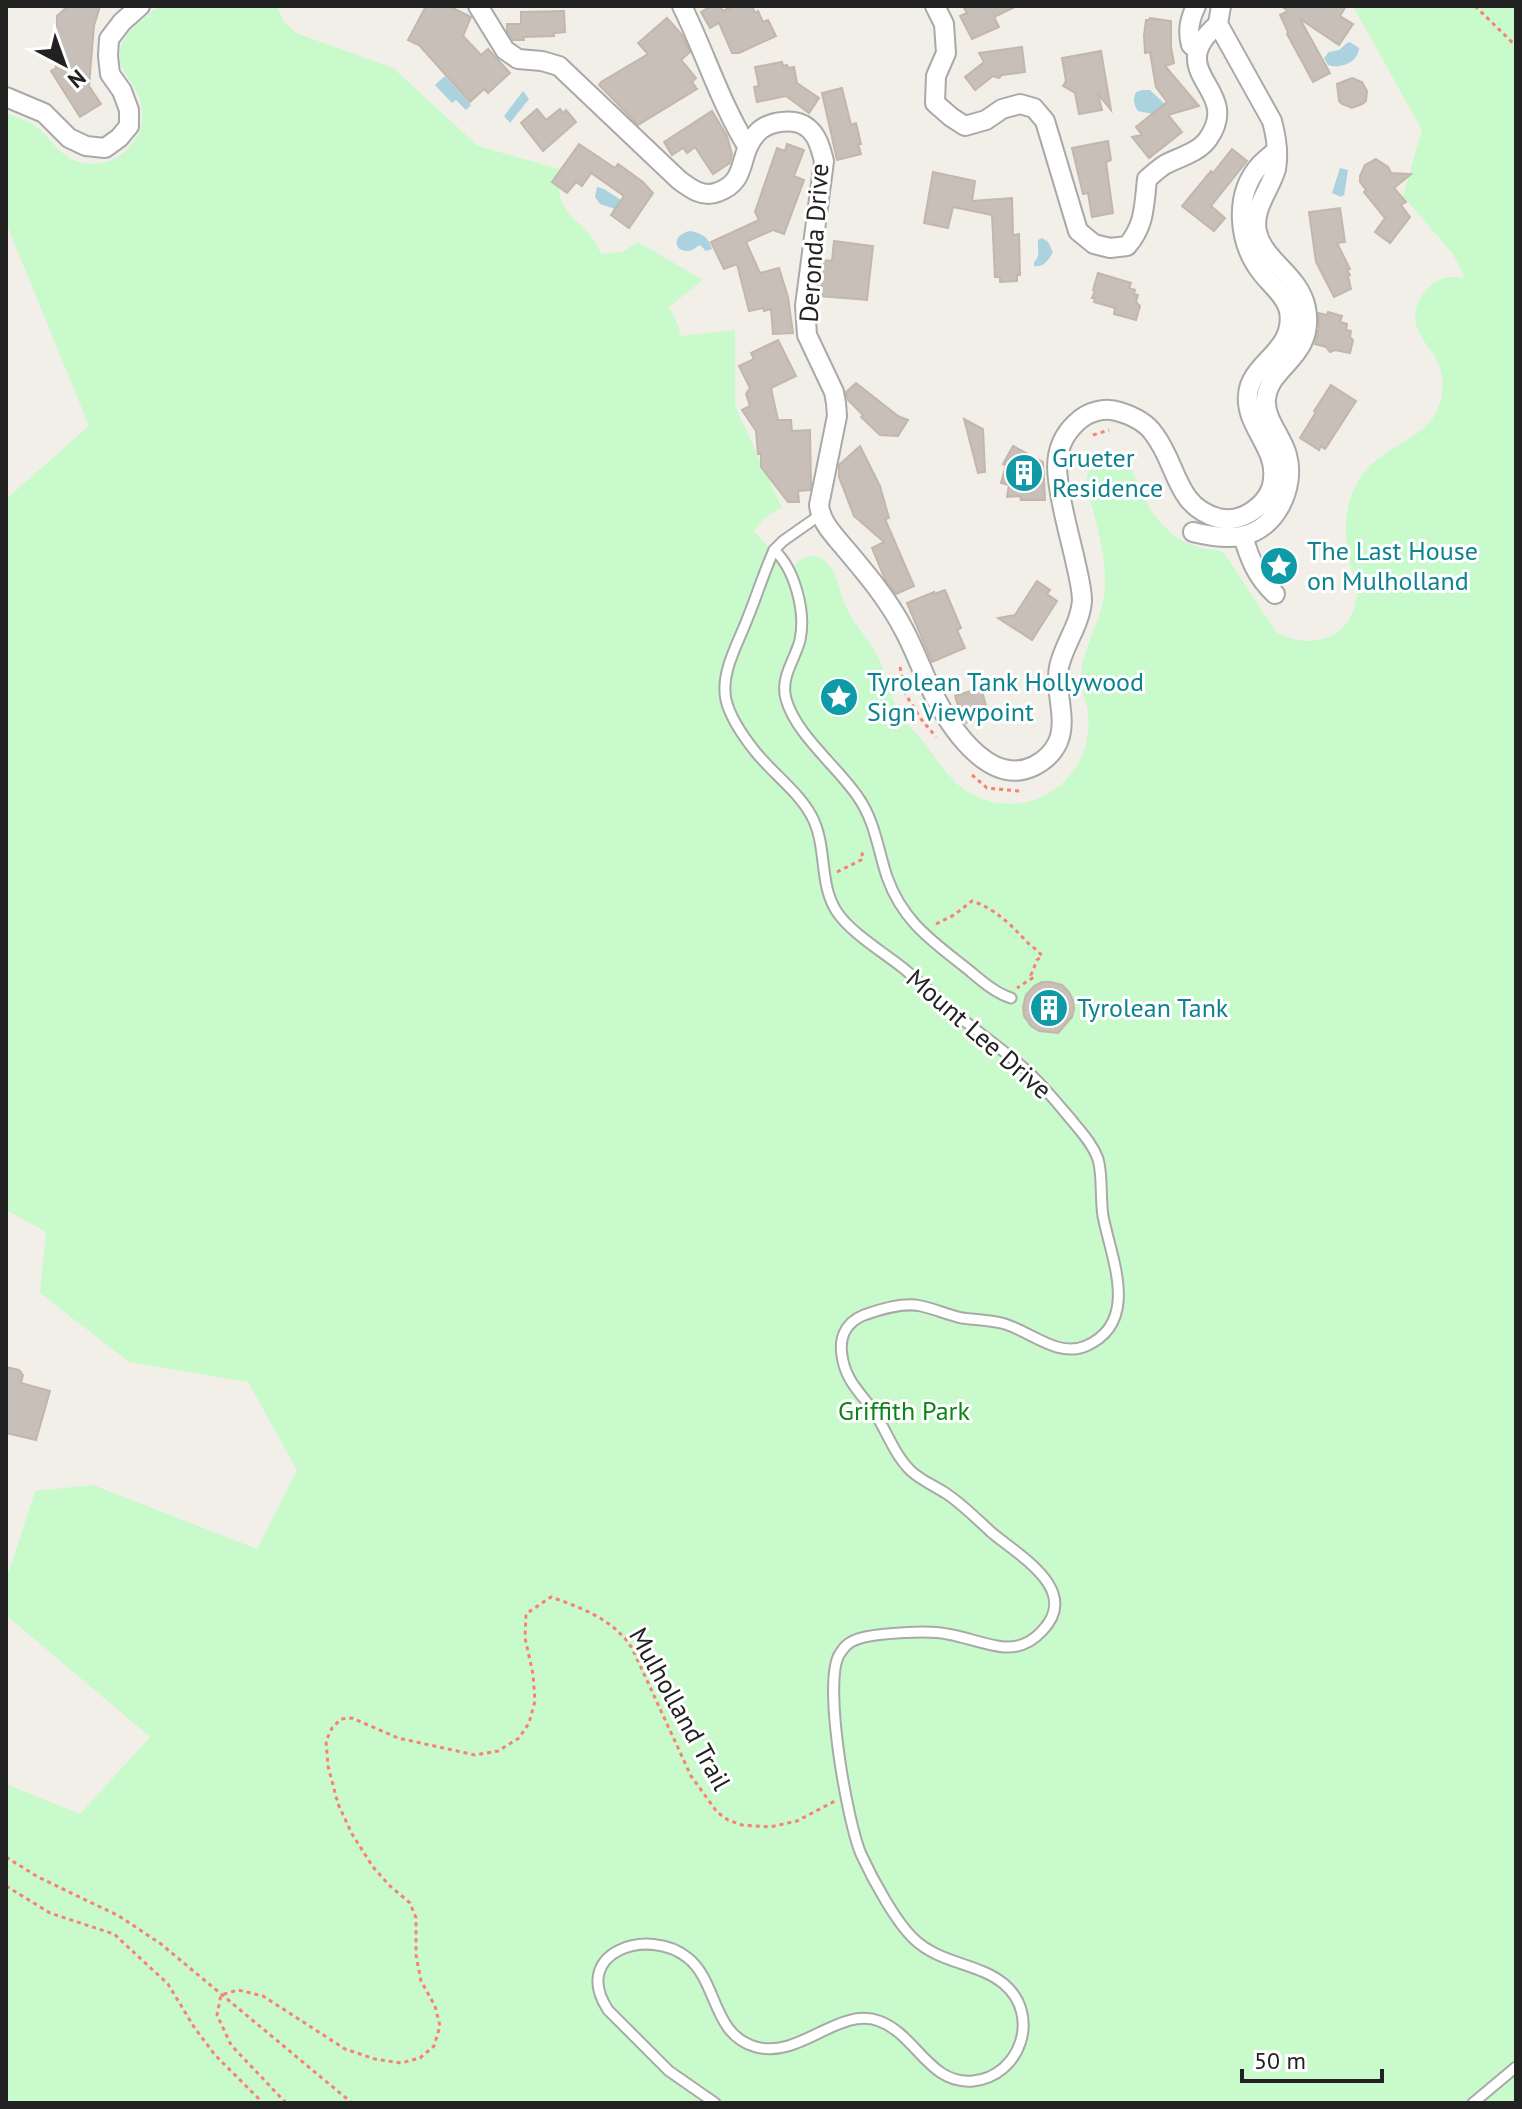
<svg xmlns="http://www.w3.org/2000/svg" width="1522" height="2109" viewBox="0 0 1522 2109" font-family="'PT Sans',sans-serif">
	<rect width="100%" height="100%" fill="#f2efe9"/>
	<!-- park -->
	<path fill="#c8facc" d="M159,6H277L284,22L296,33L393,68L478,146L560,169C552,224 588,216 601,254L622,252L638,242L703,280L669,307L679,327L680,336L735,330V406L782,508C769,513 762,520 754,531L790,572C797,560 811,550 824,560C838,570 839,595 847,609C854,624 866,636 874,650C884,665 886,684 894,701C901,717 914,731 926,745C935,758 945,772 956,783C979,804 1014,810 1041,797C1077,781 1094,744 1087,707C1084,695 1079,683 1081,671C1085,645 1100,622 1104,596C1109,558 1094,518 1086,482C1088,470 1091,463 1104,459C1131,451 1137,483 1146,502C1152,513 1159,523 1169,531C1178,540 1189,544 1201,548C1210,550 1217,548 1225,554L1276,632C1311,652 1354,638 1357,594C1357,584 1353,573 1350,564C1344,534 1343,509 1358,481C1378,446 1426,441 1438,408C1445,391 1444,370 1434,355C1427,345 1419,336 1416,324C1412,306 1425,286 1441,279C1448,276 1458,277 1465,278L1453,254L1403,196L1422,130L1353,6H1516V2103H6V1784L80,1814L150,1737L6,1615V1581L35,1491L93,1485L257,1549L297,1470L248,1382L129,1362L40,1293L46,1232L6,1210V499L89,426L6,223V113C15,117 26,120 34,125C48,135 59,155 76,161C92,166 109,164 122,154C140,140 148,116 138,95C132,79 117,70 120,51C123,32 145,18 159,6Z"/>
	<!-- water -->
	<g fill="#aad3df">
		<path d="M1350,42L1359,48C1358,63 1340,69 1328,65L1324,58L1329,52L1339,50L1347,43Z"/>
		<polygon points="445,76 471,105 466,110 456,100 452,103 435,85"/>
		<path d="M1142,90H1150L1167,106L1162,116L1138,111C1133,104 1133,99 1136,92Z"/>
		<polygon points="523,91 529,99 510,123 504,116"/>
		<polygon points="1340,168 1348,170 1344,196 1342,195 1341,197 1332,193"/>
		<polygon points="597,187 604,189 621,200 615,209 600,204 595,197"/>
		<path d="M690,231C701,233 709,237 712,249L706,251L700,245C696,247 692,251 688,251C674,252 671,235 690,231Z"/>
		<path d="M1042,238L1048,242L1053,252C1049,259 1044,268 1034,266V262C1041,256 1037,248 1038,240Z"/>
	</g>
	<!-- building -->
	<g fill="#c7bfb8" stroke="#c4b6ab" stroke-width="2">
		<polygon points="68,6 100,6 94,26 89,86 101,104 80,117 51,71 56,68 54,44 57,44 57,16"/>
		<polygon points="426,6 449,6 471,17 463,36 481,55 488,49 510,73 488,93 484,89 470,102 419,45 408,40"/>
		<polygon points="711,6 720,6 723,11 734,6 752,6 755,13 758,11 763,22 768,20 776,36 739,53 732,53 719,23 710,28 701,12"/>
		<polygon points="963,6 1017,6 994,17 999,27 972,39 960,16 967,13"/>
		<polygon points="1281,6 1346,6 1340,16 1353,24 1339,45 1300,19 1330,73 1313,82 1287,34 1288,32 1280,15 1288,11"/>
		<polygon points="564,11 565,32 554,33 554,36 523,37 524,40 513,40 507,31 507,24 521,24 521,12"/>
		<polygon points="667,18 682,35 690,52 681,60 696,78 692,82 697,89 638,125 599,85 601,82 648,54 638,43"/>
		<polygon points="1150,18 1171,21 1171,47 1174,63 1165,66 1199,106 1168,115 1182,132 1149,158 1132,137 1142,135 1136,127 1167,102 1156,87 1150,52 1145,53 1144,35 1146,20 1149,20"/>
		<polygon points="1022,47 1025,72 1002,75 999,78 993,76 975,90 965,77 984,62 979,53"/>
		<polygon points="1101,51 1111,110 1098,94 1102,110 1079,114 1075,93 1063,86 1066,81 1062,58"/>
		<polygon points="782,62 783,66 787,65 788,68 794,67 797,83 819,98 809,113 786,96 757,102 754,87 759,86 755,67"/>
		<polygon points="1352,78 1362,82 1367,91 1366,101 1362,104 1352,108 1342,104 1339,101 1337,84"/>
		<polygon points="842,88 851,125 856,123 861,144 858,144 861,154 837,160 822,93"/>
		<polygon points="537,109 546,120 560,109 563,113 566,110 576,122 543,151 521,123"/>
		<polygon points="712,111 727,136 732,154 730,163 713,174 695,147 687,153 683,148 672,155 664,142"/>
		<polygon points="1108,141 1111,160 1106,162 1113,213 1092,217 1088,193 1083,194 1072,148"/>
		<polygon points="579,144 615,168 618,164 643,182 653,193 629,228 611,215 624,196 591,173 582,186 576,182 567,193 552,182"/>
		<polygon points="787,144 804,150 794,176 804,180 784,234 773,230 746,242 760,273 779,268 788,297 793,333 773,334 771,309 764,311 763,308 749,311 737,264 724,269 711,242 759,220 755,212 777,148 785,151"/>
		<polygon points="1232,149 1247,161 1211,206 1225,218 1214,231 1182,206 1211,171 1213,173"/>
		<polygon points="1376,159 1388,167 1391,173 1411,174 1394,188 1406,202 1401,205 1410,217 1390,243 1375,232 1385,218 1364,192 1366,190 1360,182 1360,176 1365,165"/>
		<polygon points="933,172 975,181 972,201 1012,198 1013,235 1019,234 1020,275 1017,275 1017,281 1000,282 1000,277 995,277 992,215 953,207 948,228 924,223"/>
		<polygon points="1340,208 1345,242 1337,243 1350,269 1347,270 1350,275 1348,276 1351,289 1334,297 1316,262 1309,212"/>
		<polygon points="834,241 873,246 867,300 820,296 824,260 832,261"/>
		<polygon points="1098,273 1131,283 1129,288 1135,290 1134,294 1138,295 1136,302 1140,306 1136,320 1114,314 1115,308 1094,302 1095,298 1092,298 1095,291 1093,290"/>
		<polygon points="1328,312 1342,316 1340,322 1347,324 1346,330 1351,331 1350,337 1353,340 1350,353 1335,350 1330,352 1326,347 1315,344 1319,327 1318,313 1327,315"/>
		<polygon points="778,340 796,376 771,388 778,420 791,420 792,431 810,430 811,485 810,490 798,491 799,502 788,502 761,467 761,454 758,454 756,431 742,410 750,406 746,394 750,388 739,366 754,359 751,353"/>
		<polygon points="856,383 898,416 908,420 898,436 880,435 861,417 863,415 848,400 846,392"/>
		<polygon points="1331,385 1356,401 1325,449 1321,446 1319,450 1300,438 1316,412 1314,411"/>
		<polygon points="964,419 983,429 985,472 978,473"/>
		<polygon points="860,446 880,486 889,518 885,519 914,586 896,594 885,579 872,548 884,542 854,516 839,477 839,465"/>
		<polygon points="1013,446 1043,462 1045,500 1021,500 1020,496 1007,497 1009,485 1001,483 1006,465 1003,464"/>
		<polygon points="1037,581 1050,590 1047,594 1057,601 1032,640 998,618 1015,615"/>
		<polygon points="945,590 961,628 957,630 965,648 932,662 907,603 934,592 934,594"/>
		<polygon points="981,688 989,716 966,723 965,719 962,718 955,696"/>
		<polygon points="1042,982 1051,982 1062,985 1069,992 1073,1000 1074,1009 1072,1017 1058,1033 1039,1031 1031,1026 1024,1016 1023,1007 1026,995 1034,986"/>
		<polygon points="6,1367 19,1370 23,1375 21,1383 50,1391 36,1440 6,1433"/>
	</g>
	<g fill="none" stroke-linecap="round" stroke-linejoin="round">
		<!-- lane casing -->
		<g stroke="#a9a9a9" stroke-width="13">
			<g id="lane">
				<path d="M774,550C795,569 806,612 800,640C795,660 780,677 786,699C796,735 837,766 858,797C875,821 878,850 887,877C902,919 928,938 961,964C977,976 992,992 1011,998"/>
				<path d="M715,2103L669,2071L608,2010C570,1952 649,1926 688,1958C718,1982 712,2035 756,2047C800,2059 839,2006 879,2021C916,2034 929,2085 973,2081C1021,2076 1041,2015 1004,1984C979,1963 940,1964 914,1939C895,1921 872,1878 861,1854C847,1821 823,1685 839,1655C845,1645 850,1641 861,1638C879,1633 929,1630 947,1634C966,1637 985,1645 1004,1647C1019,1648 1032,1642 1042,1631C1082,1590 1018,1555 991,1532C977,1519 963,1505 947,1494C935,1486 922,1481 911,1471C894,1455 886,1429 873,1410C861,1394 847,1381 843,1361C838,1340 844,1323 864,1315C881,1309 903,1302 921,1306C935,1309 948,1315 962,1318C976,1320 991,1320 1005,1324C1031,1332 1058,1358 1086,1346C1141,1322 1111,1258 1103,1216C1100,1197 1103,1177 1098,1159C1093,1145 1083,1134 1074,1123C1058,1104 1043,1085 1025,1069C1000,1047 972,1028 946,1006C932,994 918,980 903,968C883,952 851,933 837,912C818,884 828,845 811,815C797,790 771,772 754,750C743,736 730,717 726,700C720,672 739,642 748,617C757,595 764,572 774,550L783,541L820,515"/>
				<polyline points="1473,2103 1516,2067"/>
			</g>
		</g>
		<!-- street casing -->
		<g stroke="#a9a9a9" stroke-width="22">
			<g id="street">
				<path d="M478,6L505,50L518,59L542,61L559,66L679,180C691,189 703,198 718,192C749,181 737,154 757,133C768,121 795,117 808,128C818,136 821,150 824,161L805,306L807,335L834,392L836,403L837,416L819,505C821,522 832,533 843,546C865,572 888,599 904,630C916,652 924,677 936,699C953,731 991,787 1034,766C1044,761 1053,753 1058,742C1068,718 1054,691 1059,667C1064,644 1080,625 1082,601C1082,588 1078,574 1075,560C1069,533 1061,507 1058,479C1055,458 1060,438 1076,423C1088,411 1105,407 1120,412C1133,416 1146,422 1154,434C1178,465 1175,506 1218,518C1230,521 1240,519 1251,512C1263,504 1272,494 1273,479C1277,447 1245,426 1248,395C1250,362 1296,352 1289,311C1286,296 1270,284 1261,272C1238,242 1233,194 1261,164C1266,159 1271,155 1277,150"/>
				<path d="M682,6C705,53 720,102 747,146"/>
				<path d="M935,6L944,24L946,53L936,76L935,103L951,117L965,126L986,120L1002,109L1020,104L1034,108L1045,121L1078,231L1094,244L1110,248L1127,246C1145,225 1144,206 1147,179C1153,174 1159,168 1166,164C1180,157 1199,152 1208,139C1244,88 1160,74 1218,24"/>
				<path d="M1196,6C1190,19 1187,30 1191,45L1197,49"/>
				<polyline points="6,97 44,113 69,138 86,146 105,148 119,138 129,126 129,110 122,91 110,74 108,56 109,39 122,22 140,6"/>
				<path d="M1193,532C1209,536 1225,539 1241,536C1276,530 1296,487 1287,455C1282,436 1264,419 1266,399C1269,365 1315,358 1306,308C1299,274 1264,262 1257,232C1252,209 1270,190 1276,169C1279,153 1276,136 1272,121L1218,24L1221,6"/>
				<path d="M1243,536C1250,560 1257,577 1275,594"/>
			</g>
		</g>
		<!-- path -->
		<g stroke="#fa8072" stroke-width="3" stroke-dasharray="4 4" stroke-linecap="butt">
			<polyline points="1475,6 1516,46"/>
			<polyline points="1093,435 1109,430"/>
			<polyline points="900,667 906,695 921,719 936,737"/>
			<polyline points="972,775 987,788 1018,791 1023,790"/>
			<polyline points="837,872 863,859 862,854 864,851"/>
			<path d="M936,924L954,915L972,901C996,909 1011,925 1028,943C1032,947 1038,950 1042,956L1037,960L1031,975L1034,977L1017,988"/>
			<polyline points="6,1857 38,1877 119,1916 161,1944 352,2103"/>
			<polyline points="6,1886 50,1913 114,1934 168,1984 194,2027 215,2055 263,2103"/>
			<path d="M286,2103L231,2045L217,2015L221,1995L238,1990L263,1996L345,2049L375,2059L401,2063L420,2058L434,2046L440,2026L435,2006L421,1981L416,1955V1918L410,1903L390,1886L373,1867L352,1834L338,1804L328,1766L326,1741L332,1728L341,1719L352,1718L398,1738L475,1755L498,1751L519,1738L529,1723L535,1701L533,1674L525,1638L526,1614L551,1597C582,1608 613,1619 632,1648L691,1776L717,1812L728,1820L742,1825L770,1827L797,1821L835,1801"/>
		</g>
		<!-- lane -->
		<use href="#lane" stroke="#fff" stroke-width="9"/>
		<!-- street -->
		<use href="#street" stroke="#fff" stroke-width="18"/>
	</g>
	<!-- icons -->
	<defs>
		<g id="building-disc" transform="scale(2)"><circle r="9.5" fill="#0f9aa8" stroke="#fff"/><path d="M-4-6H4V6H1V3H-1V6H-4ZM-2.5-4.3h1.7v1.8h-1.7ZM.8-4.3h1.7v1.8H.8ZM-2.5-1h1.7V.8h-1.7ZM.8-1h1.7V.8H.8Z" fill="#fff"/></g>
		<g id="sight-disc" transform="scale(2)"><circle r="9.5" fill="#0f9aa8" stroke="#fff"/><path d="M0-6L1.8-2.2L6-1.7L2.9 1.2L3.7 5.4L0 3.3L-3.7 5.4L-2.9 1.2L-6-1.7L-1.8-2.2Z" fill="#fff"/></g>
	</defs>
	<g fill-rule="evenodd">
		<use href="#building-disc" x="1024" y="473"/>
		<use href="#sight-disc" x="1279" y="566"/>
		<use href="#sight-disc" x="839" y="697"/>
		<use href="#building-disc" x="1049" y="1008"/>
	</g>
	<g text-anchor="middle" stroke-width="6" stroke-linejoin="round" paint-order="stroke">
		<!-- street labels -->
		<g font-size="26" fill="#222" stroke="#fff">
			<text transform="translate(814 243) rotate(-86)" y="9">Deronda Drive</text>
			<text transform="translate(979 1034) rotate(41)" y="9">Mount Lee Drive</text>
			<text transform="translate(680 1709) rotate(61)" y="9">Mulholland Trail</text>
		</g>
		<!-- culture labels -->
		<g font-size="26" fill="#0d838f" stroke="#fff" text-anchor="start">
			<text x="1052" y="467">Grueter<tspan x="1052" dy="30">Residence</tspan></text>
			<text x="1307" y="560">The Last House<tspan x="1307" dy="30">on Mulholland</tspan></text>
			<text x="867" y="691">Tyrolean Tank Hollywood<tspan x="867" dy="30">Sign Viewpoint</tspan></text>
			<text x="1077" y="1017">Tyrolean Tank</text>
		</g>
		<!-- park labels -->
		<g font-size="26" fill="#0c8416" stroke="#fff">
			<text x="904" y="1420">Griffith Park</text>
		</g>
	</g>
	<!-- border -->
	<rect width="1522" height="2109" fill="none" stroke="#222222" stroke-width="16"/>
	<!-- north arrow -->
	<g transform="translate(64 64) rotate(139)" stroke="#ffffff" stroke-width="6" paint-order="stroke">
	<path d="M0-6L14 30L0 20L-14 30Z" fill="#222222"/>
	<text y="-12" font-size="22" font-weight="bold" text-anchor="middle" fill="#222222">N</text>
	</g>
	<!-- scale -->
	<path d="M1242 2069v12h140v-12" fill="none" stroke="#222222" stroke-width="4"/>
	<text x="1254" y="2069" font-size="24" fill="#222222" stroke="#ffffff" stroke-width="6" paint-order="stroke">50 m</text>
</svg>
